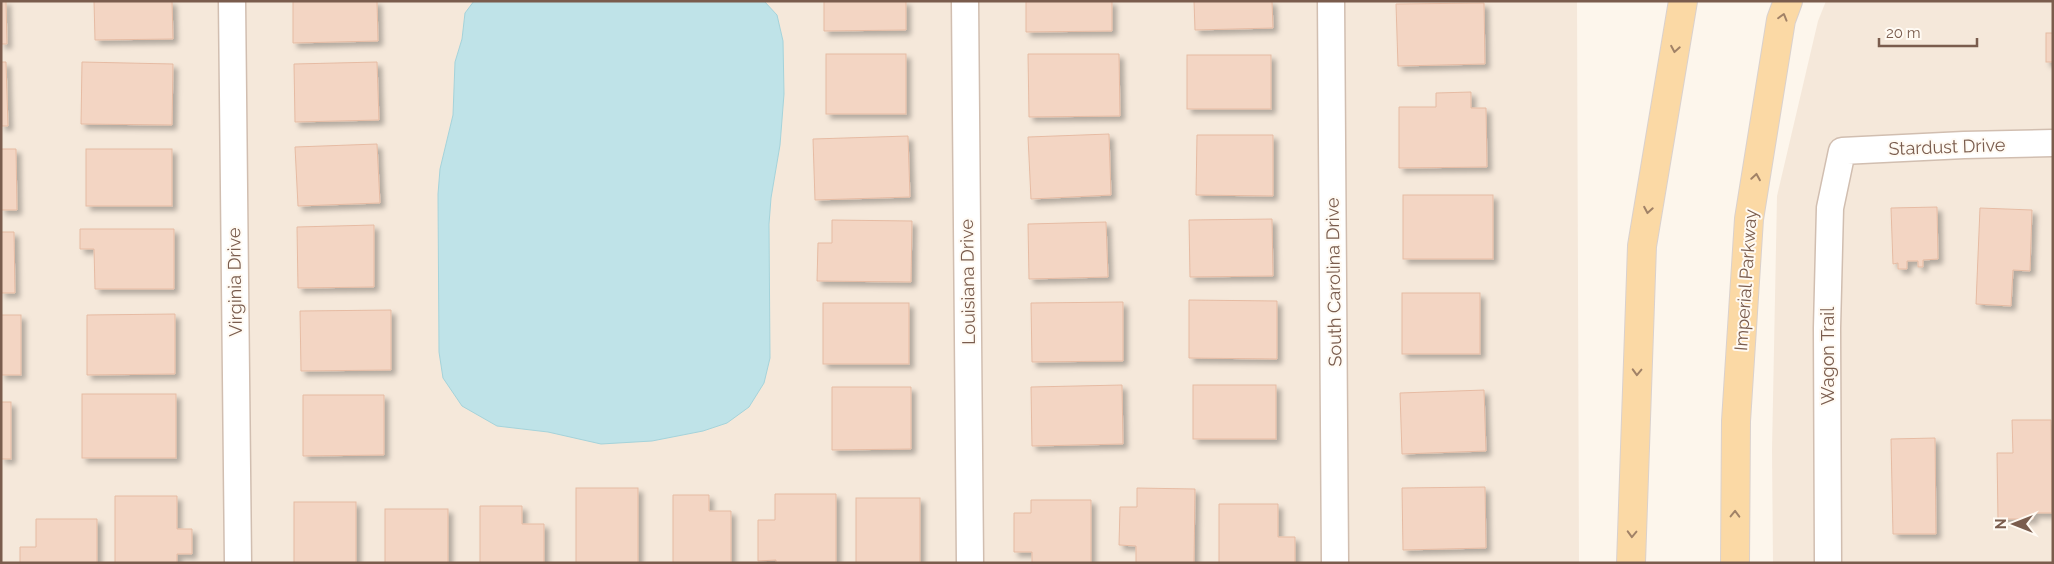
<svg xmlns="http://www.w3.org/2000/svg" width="2054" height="564" viewBox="0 0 2054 564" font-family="Raleway,sans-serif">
	<defs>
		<filter id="shadow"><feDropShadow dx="4.5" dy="4.5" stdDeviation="2.5" flood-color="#0004"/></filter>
	</defs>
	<rect width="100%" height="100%" fill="#fdf6ec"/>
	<!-- residential -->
	<g fill="#f5e8da">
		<polygon points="1,1 474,1 465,13 462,39 455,62 453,115 440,169 438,194 439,352 497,426 652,441 703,431 727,423 764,383 770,358 769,224 771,198 780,145 784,94 783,41 777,15 764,1 1577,1 1579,563 1,563"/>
		<polygon points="1826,1 2053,1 2053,563 1773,563 1772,450 1777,196 1818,21"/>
	</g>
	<!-- water -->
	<polygon fill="#bfe3e8" stroke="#a5d3da" points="474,1 764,1 777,15 783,41 784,94 780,145 771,198 769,224 770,358 764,383 749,407 727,423 703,431 652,441 601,444 548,432 497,426 462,406 443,378 439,352 438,194 440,169 453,115 455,62 462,39 465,13"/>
	<!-- building -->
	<g fill="#f3d5c3" stroke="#e6bba3" filter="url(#shadow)">
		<polygon points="1,1 6,1 7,44 1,44"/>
		<polygon points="94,1 172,1 173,39 95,40"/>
		<polygon points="293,1 377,1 378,41 293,43"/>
		<polygon points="824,1 906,1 906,30 824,31"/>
		<polygon points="1026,1 1112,1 1112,31 1026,32"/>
		<polygon points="1194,1 1272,1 1273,28 1195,30"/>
		<polygon points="1484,3 1485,64 1398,66 1396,4"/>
		<rect x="2046" y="33" width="7" height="29"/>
		<rect x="826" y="54" width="80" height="60"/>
		<polygon points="1028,54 1119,54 1120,116 1029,117"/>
		<rect x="1187" y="55" width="84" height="54"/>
		<polygon points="1,62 6,62 8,126 1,126"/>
		<polygon points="82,62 173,64 172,125 81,124"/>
		<polygon points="377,62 379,120 295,122 294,64"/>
		<polygon points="1471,92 1471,108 1486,108 1487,167 1399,168 1399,107 1436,107 1436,93"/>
		<polygon points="1109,134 1111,195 1031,199 1028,137"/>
		<polygon points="1197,135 1273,135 1273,196 1196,195"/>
		<polygon points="908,136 910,197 815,200 813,139"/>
		<polygon points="377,144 380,203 298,206 295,147"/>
		<polygon points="1,149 16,149 17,210 1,210"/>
		<rect x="86" y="149" width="86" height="57"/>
		<rect x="1403" y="195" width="90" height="64"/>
		<polygon points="1937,207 1938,259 1923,260 1923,267 1918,267 1918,261 1907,261 1907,269 1898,269 1898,263 1893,264 1891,208"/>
		<polygon points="1980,208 2032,210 2030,271 2013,270 2011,306 1976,304"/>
		<polygon points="1272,219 1273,276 1190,277 1189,220"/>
		<polygon points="832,220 912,221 911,282 817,281 818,243 832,243"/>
		<polygon points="1106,222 1108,277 1029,279 1028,224"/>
		<polygon points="374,225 374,287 298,288 297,227"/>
		<polygon points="80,229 174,229 174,289 95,289 94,249 80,249"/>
		<polygon points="1,232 14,232 15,293 1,293"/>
		<rect x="1402" y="293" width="78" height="61"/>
		<polygon points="1189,300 1277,301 1277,359 1189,358"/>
		<polygon points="1123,302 1123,361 1032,362 1031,303"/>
		<rect x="823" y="303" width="86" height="61"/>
		<polygon points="391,310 391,370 301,371 300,311"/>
		<polygon points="175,314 175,374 87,375 87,315"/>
		<rect x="1" y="315" width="20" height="60"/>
		<polygon points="1122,385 1123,444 1032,446 1031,387"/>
		<rect x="1193" y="385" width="83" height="54"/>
		<polygon points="832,387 911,387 911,449 832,450"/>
		<polygon points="1484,390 1486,451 1402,454 1400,393"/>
		<rect x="82" y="394" width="94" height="64"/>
		<polygon points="303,395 384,395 384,455 303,456"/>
		<rect x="1" y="402" width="10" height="57"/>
		<polygon points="2012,420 2051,420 2052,513 2033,513 2033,519 1998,519 1997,453 2013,453"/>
		<polygon points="1935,438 1936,534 1893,534 1891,439"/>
		<polygon points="1485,487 1486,548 1403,550 1402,488"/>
		<rect x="576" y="488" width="62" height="75"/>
		<polygon points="1137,488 1195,489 1194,563 1136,563 1136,546 1119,545 1120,507 1137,507"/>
		<polygon points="775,494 836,494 836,563 776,563 776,560 758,561 758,520 775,520"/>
		<polygon points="673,495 709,495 709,511 731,511 731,563 673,563"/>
		<polygon points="115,496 177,496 177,529 192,529 192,554 177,554 177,563 115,563"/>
		<rect x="856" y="498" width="64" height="65"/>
		<polygon points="1031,500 1091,500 1091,563 1032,563 1032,552 1014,552 1014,513 1031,513"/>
		<rect x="294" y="502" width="62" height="61"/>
		<polygon points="1219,504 1278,504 1278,537 1295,537 1295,563 1219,563"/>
		<polygon points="480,506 522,506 522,524 544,524 544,563 480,563"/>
		<rect x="385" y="509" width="63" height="54"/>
		<polygon points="36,519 97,519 97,563 20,563 20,547 36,547"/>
	</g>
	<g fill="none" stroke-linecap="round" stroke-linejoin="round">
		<!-- minor casing -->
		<g stroke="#d1beb0" stroke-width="29">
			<g id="minor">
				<polyline points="232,1 238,563"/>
				<polyline points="965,1 970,563"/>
				<polyline points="1331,1 1335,563"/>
				<polyline points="1828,563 1827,328 1830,208 1842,151 1964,145 2053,143"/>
			</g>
		</g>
		<!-- primary casing -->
		<g stroke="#dad1cd" stroke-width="30">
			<g id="primary">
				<polyline points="1631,563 1642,246 1683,1"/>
				<polyline points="1735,563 1736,421 1749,219 1781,20 1788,1"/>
			</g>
		</g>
		<!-- minor -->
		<use href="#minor" stroke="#fff" stroke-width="26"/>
		<!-- primary -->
		<use href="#primary" stroke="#fbd9a5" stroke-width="28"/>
	</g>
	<!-- one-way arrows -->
	<defs><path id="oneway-chevron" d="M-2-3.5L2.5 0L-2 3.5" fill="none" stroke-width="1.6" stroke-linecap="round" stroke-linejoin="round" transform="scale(1.25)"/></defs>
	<g stroke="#a18267">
		<use href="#oneway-chevron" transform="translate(1783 17) rotate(-74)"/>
		<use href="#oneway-chevron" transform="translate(1675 49) rotate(100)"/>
		<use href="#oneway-chevron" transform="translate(1756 177) rotate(-81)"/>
		<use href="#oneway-chevron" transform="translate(1648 210) rotate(100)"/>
		<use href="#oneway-chevron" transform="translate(1637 372) rotate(92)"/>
		<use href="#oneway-chevron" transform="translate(1735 514) rotate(-89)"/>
		<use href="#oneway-chevron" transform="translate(1632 534) rotate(92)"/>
	</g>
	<g text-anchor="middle" stroke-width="4" stroke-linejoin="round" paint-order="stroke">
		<!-- street labels -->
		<g font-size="18" fill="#7a5c4d" stroke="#fffaf3">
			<text transform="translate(1947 147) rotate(-2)" y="6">Stardust Drive</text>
			<text transform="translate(1746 280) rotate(-86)" y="6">Imperial Parkway</text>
			<text transform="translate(235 282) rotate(-91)" y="6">Virginia Drive</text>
			<text transform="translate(968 282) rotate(-91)" y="6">Louisiana Drive</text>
			<text transform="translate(1334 282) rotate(-91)" y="6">South Carolina Drive</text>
			<text transform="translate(1828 356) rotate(-90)" y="6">Wagon Trail</text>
		</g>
	</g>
	<!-- border -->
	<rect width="2054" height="564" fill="none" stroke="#7a5c4d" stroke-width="5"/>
	<!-- north arrow -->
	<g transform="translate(2014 524) rotate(270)" stroke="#fffaf3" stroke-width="4" paint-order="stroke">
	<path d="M0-4L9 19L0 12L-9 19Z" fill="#7a5c4d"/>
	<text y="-8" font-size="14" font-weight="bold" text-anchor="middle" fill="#7a5c4d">N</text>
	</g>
	<!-- scale -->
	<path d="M1879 38v8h98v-8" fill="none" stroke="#7a5c4d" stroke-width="2.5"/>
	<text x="1886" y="38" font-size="15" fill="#7a5c4d" stroke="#fffaf3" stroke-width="4" paint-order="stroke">20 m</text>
</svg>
